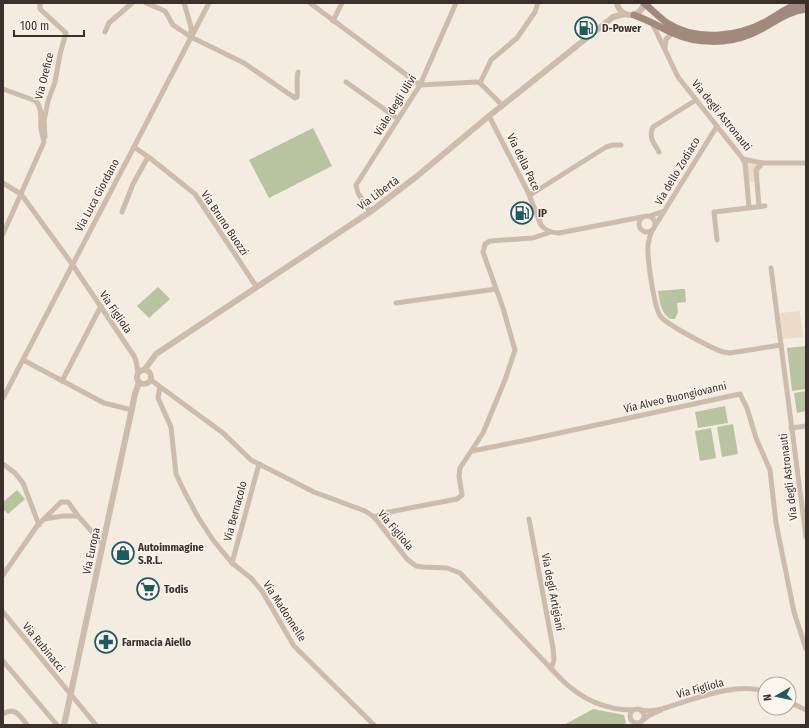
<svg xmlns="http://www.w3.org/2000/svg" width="809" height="728" viewBox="0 0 809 728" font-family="'Fira Sans Condensed',sans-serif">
	<rect width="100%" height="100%" fill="#f4ebe1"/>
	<!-- green -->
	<g fill="#b8c4a0">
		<polygon points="313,128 332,166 269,198 249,160"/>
		<polygon points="158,287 170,299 149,318 137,306"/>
		<path d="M682,289H685L686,302L677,303L678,312L675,319H670C660,311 660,303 658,291Z"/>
		<polygon points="806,346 806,389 792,391 787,348"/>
		<polygon points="806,391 806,411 797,413 794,393"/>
		<polygon points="725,406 728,423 698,428 695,412"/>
		<polygon points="733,424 738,454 722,457 717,427"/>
		<polygon points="711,428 716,458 700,461 695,431"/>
		<polygon points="17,490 25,499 8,514 3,509 3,502"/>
		<polygon points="593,709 624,715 626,723 624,725 564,725"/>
	</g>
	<!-- plaza -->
	<g fill="#ecdcc8">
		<polygon points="741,160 764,167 760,170 759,178 754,182 750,182 744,177"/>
		<polygon points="800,311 803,337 783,339 780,313"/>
	</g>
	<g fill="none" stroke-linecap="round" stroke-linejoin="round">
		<!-- minor -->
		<g stroke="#cdbbac" stroke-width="5">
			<polyline points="40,3 40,9 66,33 60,54 55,82 48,101 44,121 45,137"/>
			<path d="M146,3L165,11L173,25L191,37L244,63L295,98L297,97C298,89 296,80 298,72"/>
			<polyline points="184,3 191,27 191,36"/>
			<polyline points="310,3 420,85 477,82 480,83 502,105"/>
			<polyline points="333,21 342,3"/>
			<polyline points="652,23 678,77 743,159 762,163 806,163"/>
			<polyline points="105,32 109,23 132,3"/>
			<polyline points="665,48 666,39 673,33"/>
			<polyline points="346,82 398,119"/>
			<polyline points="480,83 491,60 517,38 535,12 538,3"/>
			<path d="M3,89L36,101C43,109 40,119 41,129C42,133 43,138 44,142L3,234"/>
			<path d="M489,116L528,192L541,225C546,231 552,233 559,233L642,217"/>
			<polyline points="134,147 150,158 195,194 256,286"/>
			<path d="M659,152C654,143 648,137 653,127L696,100"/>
			<polyline points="743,159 745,162 749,208"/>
			<polyline points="3,183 21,194 72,264 134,356 136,361 138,373"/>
			<polyline points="530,195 606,147 613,145 621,145"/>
			<polyline points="759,206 756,170 762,163"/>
			<polyline points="122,212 133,184 148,157"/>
			<polyline points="370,212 358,193 356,185 420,85 456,3"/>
			<circle cx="647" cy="224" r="8"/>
			<polyline points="650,216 664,211"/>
			<polyline points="655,226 717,126"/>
			<path d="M652,230C650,235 649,239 648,245C647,257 654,309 661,317C668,325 711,348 723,352L730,353L781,345"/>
			<polyline points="717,240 714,212 765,206"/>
			<polyline points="771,268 806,537"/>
			<polyline points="396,303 496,289"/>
			<polyline points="23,360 104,403 132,410"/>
			<path d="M151,380L223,433L251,460L314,492L365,511L374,517L407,559L416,566L423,567L447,568L460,573L561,679C581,699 604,710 633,710"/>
			<polyline points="62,381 101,306"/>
			<polyline points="160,387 159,392 158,398 171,427 176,474 184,491 198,517 213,540 232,563 251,578 262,591 294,646 374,725"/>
			<polyline points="3,398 209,3"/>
			<polyline points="791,428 806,426"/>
			<polyline points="472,451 527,440 740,394 747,408 756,438 770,470 776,523 794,612 806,649"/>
			<polyline points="3,464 15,473 23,483 39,525"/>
			<polyline points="374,517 384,513 457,499 462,495 459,476 460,468 483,433 505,380 515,350 503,308 483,252 485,244 490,241 533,238 551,232"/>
			<polyline points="44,519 63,516 78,516"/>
			<polyline points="529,519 553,648 554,660 551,669"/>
			<polyline points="232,563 259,464"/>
			<polyline points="3,575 37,526 61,502 68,502 78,516 103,544"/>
			<polyline points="3,612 96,725"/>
			<polyline points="3,661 57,725"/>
			<polyline points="789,702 806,710"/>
			<circle cx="637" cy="716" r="7"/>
			<path d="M640,710C653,713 668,707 680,703C703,696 741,682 765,692"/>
			<path d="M3,714C15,706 20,716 27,725"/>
			<polyline points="643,720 648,716 661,710"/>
		</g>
		<!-- tertiary -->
		<g stroke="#cdbbac" stroke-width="6">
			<path d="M617,3C620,19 641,19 644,3"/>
			<polyline points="145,369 156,354 370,212 416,177 489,116 613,17 625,14"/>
			<circle cx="144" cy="377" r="7"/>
			<polyline points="64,725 135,394 139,382"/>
		</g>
		<!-- secondary -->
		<g stroke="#a18a7d" stroke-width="7">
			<path d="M644,3C652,10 659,17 667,23C696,42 738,37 767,21C782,13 787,6 805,3"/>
			<path d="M634,15C648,20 660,27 673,33C697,44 727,44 751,34C771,26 784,12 806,9"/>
		</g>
	</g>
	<!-- icons -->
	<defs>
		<g id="fuel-ring" transform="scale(1.15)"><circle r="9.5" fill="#fbf5ee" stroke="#1f5a5e" stroke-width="1.5"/><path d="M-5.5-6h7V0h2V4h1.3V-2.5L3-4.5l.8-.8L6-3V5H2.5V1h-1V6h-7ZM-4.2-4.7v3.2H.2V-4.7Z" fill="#1f5a5e"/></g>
		<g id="shop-ring" transform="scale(1.15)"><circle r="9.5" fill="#fbf5ee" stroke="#1f5a5e" stroke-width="1.5"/><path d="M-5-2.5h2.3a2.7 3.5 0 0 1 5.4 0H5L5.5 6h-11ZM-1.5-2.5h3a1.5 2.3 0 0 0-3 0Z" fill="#1f5a5e"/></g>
		<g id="supermarket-ring" transform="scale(1.15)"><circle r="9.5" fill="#fbf5ee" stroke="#1f5a5e" stroke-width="1.5"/><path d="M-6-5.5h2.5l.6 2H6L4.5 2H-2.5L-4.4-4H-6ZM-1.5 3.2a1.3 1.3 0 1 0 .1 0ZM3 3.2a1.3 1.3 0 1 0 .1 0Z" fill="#1f5a5e"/></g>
		<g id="pharmacy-ring" transform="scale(1.15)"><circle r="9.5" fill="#fbf5ee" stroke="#1f5a5e" stroke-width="1.5"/><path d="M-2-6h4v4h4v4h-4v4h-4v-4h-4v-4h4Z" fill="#1f5a5e"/></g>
	</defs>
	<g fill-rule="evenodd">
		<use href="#fuel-ring" x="586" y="28"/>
		<use href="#fuel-ring" x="522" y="213"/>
		<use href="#shop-ring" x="123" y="553"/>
		<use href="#supermarket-ring" x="148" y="589"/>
		<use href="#pharmacy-ring" x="106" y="642"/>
	</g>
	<g text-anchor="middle" stroke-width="3" stroke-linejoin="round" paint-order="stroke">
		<!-- poi labels -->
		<g font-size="11" font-weight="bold" fill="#3b302b" stroke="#fbf5ee" text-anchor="start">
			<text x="602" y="32">D-Power</text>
			<text x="538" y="217">IP</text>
			<text x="138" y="551">Autoimmagine<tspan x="138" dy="13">S.R.L.</tspan></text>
			<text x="164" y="593">Todis</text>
			<text x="122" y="646">Farmacia Aiello</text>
		</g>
		<!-- street labels -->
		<g font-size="11" fill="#3b302b" stroke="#fbf5ee">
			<text transform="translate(44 76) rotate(-76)" y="4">Via Orefice</text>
			<text transform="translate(395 105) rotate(-58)" y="4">Viale degli Ulivi</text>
			<text transform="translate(722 115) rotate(51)" y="4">Via degli Astronauti</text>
			<text transform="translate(524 162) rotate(64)" y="4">Via della Pace</text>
			<text transform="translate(677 171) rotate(-59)" y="4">Via dello Zodiaco</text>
			<text transform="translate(378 193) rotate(-36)" y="4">Via Libertà</text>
			<text transform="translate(97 195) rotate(-62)" y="4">Via Luca Giordano</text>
			<text transform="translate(225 223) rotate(56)" y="4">Via Bruno Buozzi</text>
			<text transform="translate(116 312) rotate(56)" y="4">Via Figliola</text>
			<text transform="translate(675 397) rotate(-13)" y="4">Via Alveo Buongiovanni</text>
			<text transform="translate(788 477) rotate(-97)" y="4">Via degli Astronauti</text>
			<text transform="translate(235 511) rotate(-75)" y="4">Via Bernacolo</text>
			<text transform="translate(396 530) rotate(50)" y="4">Via Figliola</text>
			<text transform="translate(91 551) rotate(-78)" y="4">Via Europa</text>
			<text transform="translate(553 592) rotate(79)" y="4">Via degli Artigiani</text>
			<text transform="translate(285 611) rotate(57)" y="4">Via Madonnelle</text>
			<text transform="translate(44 647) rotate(51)" y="4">Via Rubinacci</text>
			<text transform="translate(700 688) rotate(-15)" y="4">Via Figliola</text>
		</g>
	</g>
	<!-- border -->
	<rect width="809" height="728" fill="none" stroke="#3b302b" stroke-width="8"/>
	<!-- north arrow -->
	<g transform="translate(777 696) rotate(261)"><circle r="19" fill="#fbf5ee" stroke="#aea6a0"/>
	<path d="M0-3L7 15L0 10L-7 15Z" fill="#1f5a5e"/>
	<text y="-6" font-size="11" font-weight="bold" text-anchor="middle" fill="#3b302b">N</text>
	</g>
	<!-- scale -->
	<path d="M14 30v6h70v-6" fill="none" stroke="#3b302b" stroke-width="2"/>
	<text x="20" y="30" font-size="12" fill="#3b302b" stroke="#fbf5ee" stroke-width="3" paint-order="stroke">100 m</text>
</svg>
